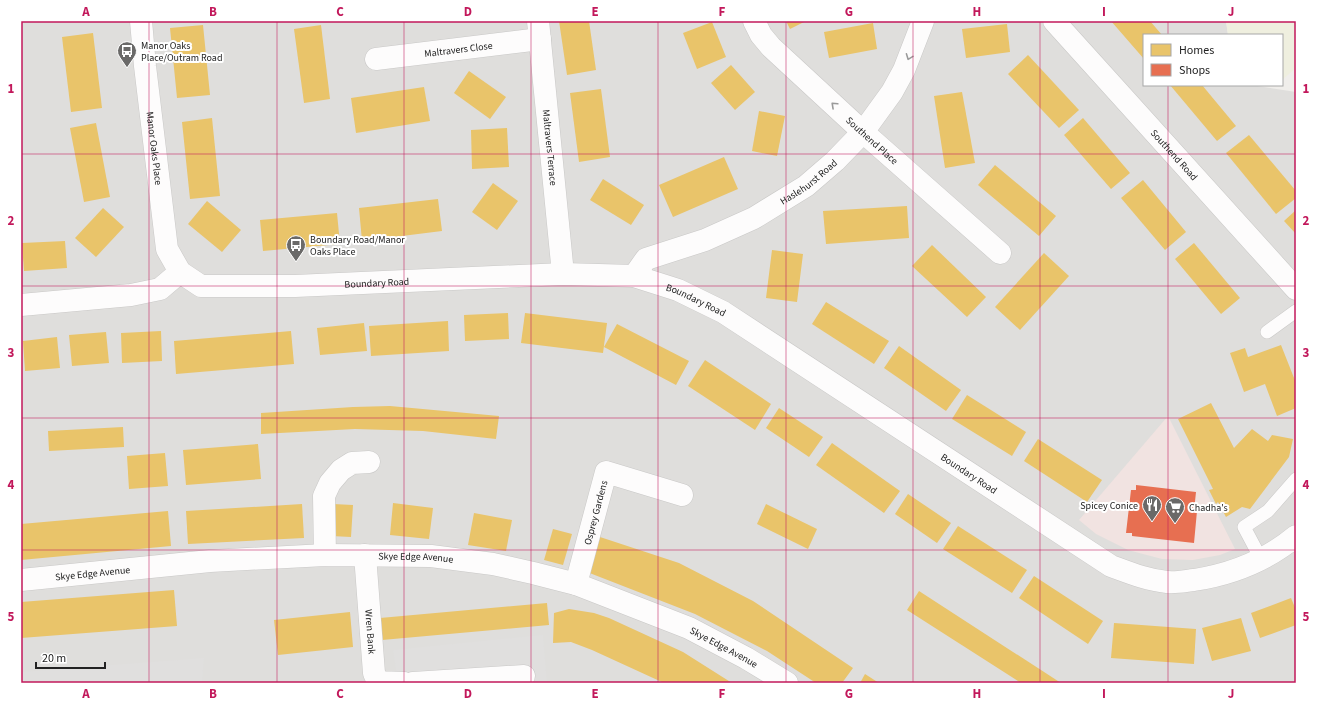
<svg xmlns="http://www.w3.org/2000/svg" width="1317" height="704" viewBox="0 0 1317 704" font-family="'Source Sans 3',sans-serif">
	<rect width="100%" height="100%" fill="#f0eeeb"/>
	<!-- residential -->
	<polygon fill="#dfdedc" points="21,21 1226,21 1228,35 1144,35 1144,85 1251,85 1296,92 1296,683 21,683"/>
	<!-- commercial -->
	<polygon fill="#f1e3e1" points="1168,416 1235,549 1220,555 1193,560 1162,559 1128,550 1096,534 1079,520"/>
	<!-- farmland -->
	<polygon fill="#efefdf" points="1226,21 1296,21 1296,68 1282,80 1282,35 1228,35"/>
	<!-- parking -->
	<g fill="#e0dfde">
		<polygon points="543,635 547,683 398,683 393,650"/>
		<polygon points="204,658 202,683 21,683 21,672"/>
	</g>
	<!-- homes -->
	<g fill="#e9c46a">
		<polygon points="559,21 589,21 596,70 567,75"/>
		<polygon points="786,21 806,21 790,29"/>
		<polygon points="1111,21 1150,21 1162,35 1144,35 1144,59"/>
		<polygon points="712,22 726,57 697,69 683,33"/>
		<polygon points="873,23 877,49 829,58 824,32"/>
		<polygon points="1007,24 1010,52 966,58 962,29"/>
		<polygon points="203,25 210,95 177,98 170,28"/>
		<polygon points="321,25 330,99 304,103 294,29"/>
		<polygon points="93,33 102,108 71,112 62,37"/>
		<polygon points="1028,55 1079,110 1059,128 1008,74"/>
		<polygon points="731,65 755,92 735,110 711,83"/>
		<polygon points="469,71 506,97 490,119 454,93"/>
		<polygon points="1170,85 1202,85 1236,126 1217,141"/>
		<polygon points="424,87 430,121 356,133 351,98"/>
		<polygon points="601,89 610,157 579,162 570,93"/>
		<polygon points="962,92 975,163 945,168 934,96"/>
		<polygon points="759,111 785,116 777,156 752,151"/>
		<polygon points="212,118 220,196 190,199 182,122"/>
		<polygon points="1083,118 1130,173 1111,189 1064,135"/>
		<polygon points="96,123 110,197 84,202 70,128"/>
		<polygon points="507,128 509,167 472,169 471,130"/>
		<polygon points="1249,135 1296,191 1296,198 1276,214 1226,153"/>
		<polygon points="724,157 738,189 673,217 659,185"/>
		<polygon points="995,165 1056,216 1039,236 978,185"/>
		<polygon points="603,179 644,205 631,225 590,200"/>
		<polygon points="1143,180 1186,232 1165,250 1121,198"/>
		<polygon points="493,183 518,201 497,230 472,212"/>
		<polygon points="438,199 442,231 362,241 359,208"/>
		<polygon points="207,201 241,230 222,252 188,224"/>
		<polygon points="907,206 909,238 826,244 823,211"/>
		<polygon points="103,208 124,227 96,257 75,238"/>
		<polygon points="1296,210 1296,234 1284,221"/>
		<polygon points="337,213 340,244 263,251 260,220"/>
		<polygon points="65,241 67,268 24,271 22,243"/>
		<polygon points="1194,243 1240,298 1221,314 1175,259"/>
		<polygon points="932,245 986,297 967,317 912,266"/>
		<polygon points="772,250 803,254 797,302 766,298"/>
		<polygon points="1044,253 1069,276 1020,330 995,307"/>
		<polygon points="826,302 889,341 874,364 812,324"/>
		<polygon points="508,313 509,339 465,341 464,315"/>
		<polygon points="525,313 607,323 603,353 521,343"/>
		<polygon points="448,321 449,351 371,356 369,326"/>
		<polygon points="364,323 367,351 320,355 317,328"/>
		<polygon points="617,324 689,361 676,385 604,347"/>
		<polygon points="161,331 162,361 122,363 121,333"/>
		<polygon points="291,331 294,364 176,374 174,341"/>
		<polygon points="106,332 109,363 72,366 69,335"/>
		<polygon points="57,337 60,368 25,371 23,341"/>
		<polygon points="1281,345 1296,383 1296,408 1277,416 1265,384 1244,392 1230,353 1245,348 1248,357"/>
		<polygon points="899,346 961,390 946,411 884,368"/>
		<polygon points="705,360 771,404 755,430 688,386"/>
		<polygon points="967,395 1026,432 1012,456 952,419"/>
		<polygon points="1211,403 1234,448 1252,429 1268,441 1272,435 1293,439 1289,457 1250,509 1242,507 1226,517 1218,502 1216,504 1209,490 1213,489 1178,419"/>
		<polygon points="390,406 499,416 496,439 423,431 355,429 261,434 261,413 353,407"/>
		<polygon points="779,408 823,437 809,457 766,428"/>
		<polygon points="123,427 124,447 49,451 48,431"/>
		<polygon points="1038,439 1102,480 1087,502 1024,461"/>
		<polygon points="832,443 900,491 884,513 816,465"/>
		<polygon points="258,444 261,479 186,485 183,450"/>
		<polygon points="165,453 168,486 129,489 127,456"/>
		<polygon points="908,494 951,523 937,543 895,514"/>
		<polygon points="393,503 433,508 429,539 390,535"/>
		<polygon points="302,504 304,538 188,544 186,511"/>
		<polygon points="333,504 353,505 351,537 331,536"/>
		<polygon points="766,504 817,529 808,549 757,524"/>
		<polygon points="168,511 171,546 21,560 21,524"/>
		<polygon points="474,513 512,520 506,551 468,545"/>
		<polygon points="958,526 1027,570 1012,593 943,549"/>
		<polygon points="553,529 572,534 563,565 544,560"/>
		<polygon points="600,537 679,563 753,601 853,668 842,683 816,683 767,651 695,614 587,572"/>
		<polygon points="1034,576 1103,621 1088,644 1019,598"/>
		<polygon points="174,590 177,626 21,638 21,602"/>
		<polygon points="919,591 1061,683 1021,683 907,610"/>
		<polygon points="1291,598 1296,610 1296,625 1260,638 1251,613"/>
		<polygon points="547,603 549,625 382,640 380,618"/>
		<polygon points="569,609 594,613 609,618 683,652 732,683 664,683 592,650 571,642 553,643 554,613"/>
		<polygon points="350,612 353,647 278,655 274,620"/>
		<polygon points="1241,618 1251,651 1212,661 1202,628"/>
		<polygon points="1114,623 1196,629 1194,664 1111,658"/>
		<polygon points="865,674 879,683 860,683"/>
	</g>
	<!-- shops -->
	<polygon fill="#e76f51" points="1136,485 1196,492 1194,511 1197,511 1194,543 1132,536 1132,533 1126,533 1131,490 1136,490"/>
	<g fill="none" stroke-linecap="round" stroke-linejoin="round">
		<!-- service casing -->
		<g stroke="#c9c8c7" stroke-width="14">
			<g id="service">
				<polyline points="1267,332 1296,311"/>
				<polyline points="1261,559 1244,527 1268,511 1296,479"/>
			</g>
		</g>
		<!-- minor casing -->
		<g stroke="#c9c8c7" stroke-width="23">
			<g id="minor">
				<path id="s1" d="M141,21L145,66L167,249L180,272L201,286H295L563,274L634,276L678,290L723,312L1111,566C1130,573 1147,580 1167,582C1176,583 1185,581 1194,580C1233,574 1266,561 1296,536"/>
				<path id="s2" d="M538,21L563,274"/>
				<path id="s3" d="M754,21L761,35L771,47L863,132L1000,253"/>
				<path id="s4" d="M1054,21L1296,289"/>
				<path id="s5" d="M376,59L540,39"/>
				<path id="s6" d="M634,276L646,259L705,240L754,218L806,186L835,161L863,132L892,92L904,70L923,21"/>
				<polyline points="21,305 131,295 160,289 180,272"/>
				<polyline points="325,555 324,496 330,483 341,470 352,463 369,462"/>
				<path id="s7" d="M365,555L374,673L378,682L404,683"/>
				<path id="s8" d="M21,580L210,561L325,555L431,556L493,564L533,573L576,584L689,628L746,658L787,683"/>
				<path id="s9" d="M576,584L606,472L682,495"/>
				<polyline points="413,683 524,676"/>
			</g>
		</g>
		<!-- service -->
		<use href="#service" stroke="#fdfcfc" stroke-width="13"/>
		<!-- minor -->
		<use href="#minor" stroke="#fdfcfc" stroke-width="22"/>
	</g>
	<!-- one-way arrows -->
	<defs><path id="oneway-chevron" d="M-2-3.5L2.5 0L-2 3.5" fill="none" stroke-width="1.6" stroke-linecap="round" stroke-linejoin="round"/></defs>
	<g stroke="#9a9a9a">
		<use href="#oneway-chevron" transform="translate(909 57) rotate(111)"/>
		<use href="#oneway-chevron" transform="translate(834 105) rotate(-137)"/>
	</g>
	<!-- grid -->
	<path fill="none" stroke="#c2185b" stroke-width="1" stroke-opacity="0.55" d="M149,21V683M277,21V683M404,21V683M531,21V683M658,21V683M786,21V683M913,21V683M1040,21V683M1168,21V35M1168,85V683M21,154H1296M21,286H1296M21,418H1296M21,550H1296"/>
	<!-- icons -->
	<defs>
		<g id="bus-pin" transform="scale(1)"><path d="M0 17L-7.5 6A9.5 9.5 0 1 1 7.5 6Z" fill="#6a6968" stroke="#fff"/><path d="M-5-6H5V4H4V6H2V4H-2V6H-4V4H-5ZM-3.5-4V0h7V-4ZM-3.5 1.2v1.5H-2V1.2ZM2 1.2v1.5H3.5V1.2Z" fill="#fff"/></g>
		<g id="restaurant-pin" transform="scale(1)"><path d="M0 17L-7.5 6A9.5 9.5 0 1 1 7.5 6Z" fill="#6a6968" stroke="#fff"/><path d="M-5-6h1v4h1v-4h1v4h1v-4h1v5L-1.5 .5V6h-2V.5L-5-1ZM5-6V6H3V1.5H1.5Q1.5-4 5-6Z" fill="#fff"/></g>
		<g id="supermarket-pin" transform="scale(1)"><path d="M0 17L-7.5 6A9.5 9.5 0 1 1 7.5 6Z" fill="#6a6968" stroke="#fff"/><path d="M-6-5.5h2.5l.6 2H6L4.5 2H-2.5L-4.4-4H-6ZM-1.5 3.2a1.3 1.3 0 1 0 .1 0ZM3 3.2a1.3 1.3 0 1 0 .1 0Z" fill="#fff"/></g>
	</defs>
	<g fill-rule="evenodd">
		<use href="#bus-pin" x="127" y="51"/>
		<use href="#bus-pin" x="296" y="245"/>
		<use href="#restaurant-pin" x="1152" y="505"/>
		<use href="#supermarket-pin" x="1175" y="507"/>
	</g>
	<g text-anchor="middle" stroke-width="4" stroke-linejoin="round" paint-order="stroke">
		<!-- poi labels -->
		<g font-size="10" fill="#222" stroke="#fff" text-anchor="start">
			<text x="141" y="49">Manor Oaks<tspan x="141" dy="12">Place/Outram Road</tspan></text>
			<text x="310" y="243">Boundary Road/Manor<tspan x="310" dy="12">Oaks Place</tspan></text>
			<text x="1138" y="509" text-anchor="end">Spicey Conice</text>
			<text x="1189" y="511">Chadha's</text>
		</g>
		<!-- street labels -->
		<g font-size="10" fill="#222" stroke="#fff">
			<text dy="4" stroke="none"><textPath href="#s5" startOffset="83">Maltravers Close</textPath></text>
			<text dy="4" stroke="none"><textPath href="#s3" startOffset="169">Southend Place</textPath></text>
			<text dy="4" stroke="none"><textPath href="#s1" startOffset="128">Manor Oaks Place</textPath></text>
			<text dy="4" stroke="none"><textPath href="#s2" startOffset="127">Maltravers Terrace</textPath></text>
			<text dy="4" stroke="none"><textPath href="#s4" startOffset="180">Southend Road</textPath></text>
			<text dy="4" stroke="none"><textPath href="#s6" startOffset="202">Haslehurst Road</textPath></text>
			<text dy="4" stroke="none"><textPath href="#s1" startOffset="457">Boundary Road</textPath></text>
			<text dy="4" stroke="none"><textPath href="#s1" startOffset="781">Boundary Road</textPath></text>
			<text dy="4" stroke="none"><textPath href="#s1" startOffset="1105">Boundary Road</textPath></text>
			<text dy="4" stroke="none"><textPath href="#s9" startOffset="74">Osprey Gardens</textPath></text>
			<text dy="4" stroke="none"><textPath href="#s8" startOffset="396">Skye Edge Avenue</textPath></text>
			<text dy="4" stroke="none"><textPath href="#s8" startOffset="72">Skye Edge Avenue</textPath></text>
			<text dy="4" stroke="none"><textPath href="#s7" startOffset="77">Wren Bank</textPath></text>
			<text dy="4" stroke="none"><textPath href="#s8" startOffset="720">Skye Edge Avenue</textPath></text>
		</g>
	</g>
	<!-- border -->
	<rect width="1317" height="704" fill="none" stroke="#ffffff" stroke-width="44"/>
	<!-- legend -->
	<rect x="1143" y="34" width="140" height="52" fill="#ffffff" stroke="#a7a7a7"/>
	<rect x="1151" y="44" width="20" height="12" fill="#e9c46a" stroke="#a7a7a7"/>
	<text x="1179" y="54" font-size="12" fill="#222222">Homes</text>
	<rect x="1151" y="64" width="20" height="12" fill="#e76f51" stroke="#a7a7a7"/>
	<text x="1179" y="74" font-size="12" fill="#222222">Shops</text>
	<!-- scale -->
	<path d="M36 662v6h69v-6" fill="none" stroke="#222222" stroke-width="2"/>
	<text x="42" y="662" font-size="12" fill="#222222" stroke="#ffffff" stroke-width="3" paint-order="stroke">20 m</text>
	<rect x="22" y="22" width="1273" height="660" fill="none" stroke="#c2185b" stroke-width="1.5"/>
	<g font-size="13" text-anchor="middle" font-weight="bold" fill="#c2185b">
		<text x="86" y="16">A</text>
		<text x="213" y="16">B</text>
		<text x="340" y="16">C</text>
		<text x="468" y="16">D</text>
		<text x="595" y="16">E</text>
		<text x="722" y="16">F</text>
		<text x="849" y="16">G</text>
		<text x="977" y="16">H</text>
		<text x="1104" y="16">I</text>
		<text x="1231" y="16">J</text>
		<text x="11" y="93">1</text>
		<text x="1306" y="93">1</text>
		<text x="11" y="225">2</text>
		<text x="1306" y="225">2</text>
		<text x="11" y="357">3</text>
		<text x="1306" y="357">3</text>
		<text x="11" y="489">4</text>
		<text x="1306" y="489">4</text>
		<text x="11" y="621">5</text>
		<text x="1306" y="621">5</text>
		<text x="86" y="698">A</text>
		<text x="213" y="698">B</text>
		<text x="340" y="698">C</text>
		<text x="468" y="698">D</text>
		<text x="595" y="698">E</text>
		<text x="722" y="698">F</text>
		<text x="849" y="698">G</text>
		<text x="977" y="698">H</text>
		<text x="1104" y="698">I</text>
		<text x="1231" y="698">J</text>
	</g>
</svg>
